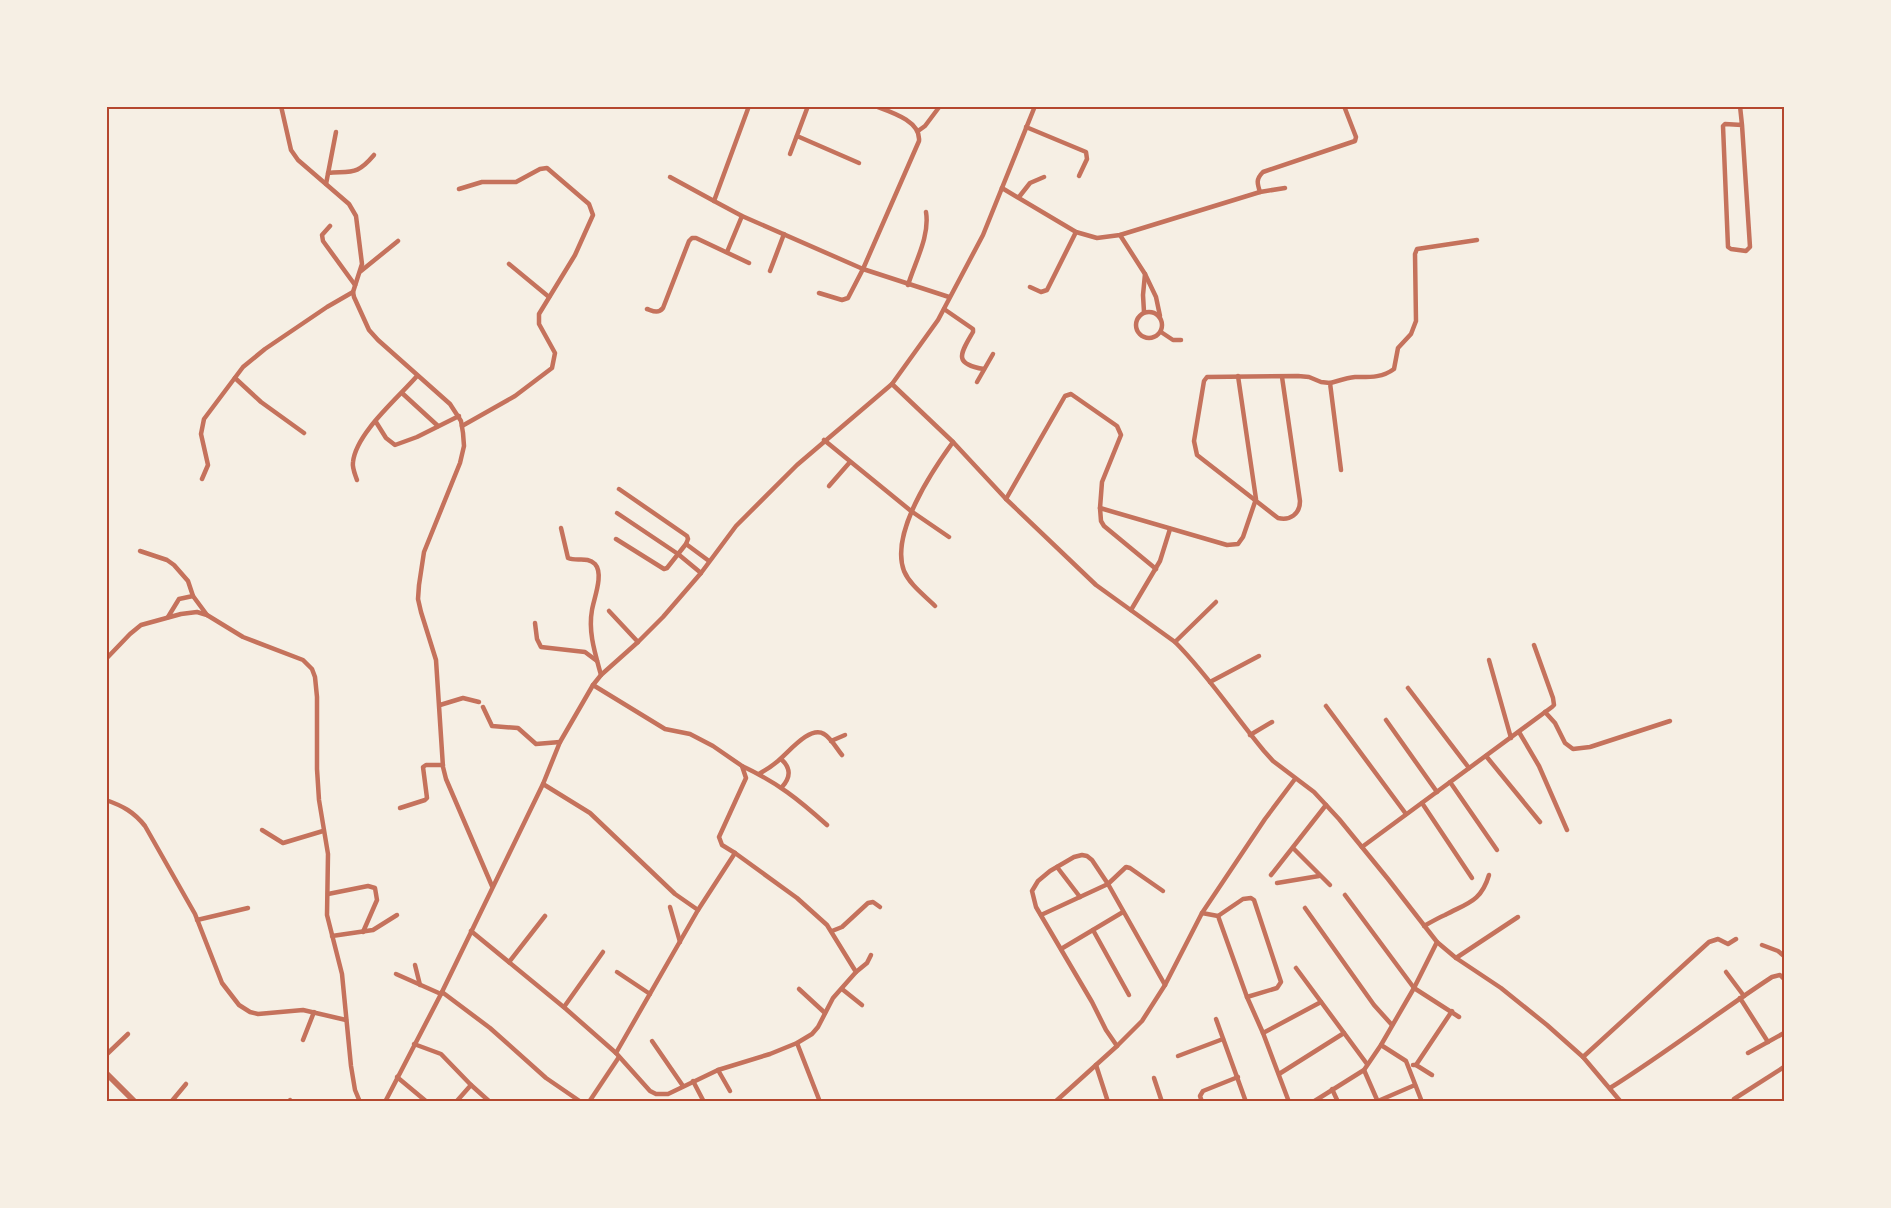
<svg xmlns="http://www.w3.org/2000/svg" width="1891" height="1208" viewBox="0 0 1891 1208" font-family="'Source Serif 4',serif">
	<rect width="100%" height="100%" fill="#f6efe4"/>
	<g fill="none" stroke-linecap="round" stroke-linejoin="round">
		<!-- minor -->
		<g stroke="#c5725c" stroke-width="4.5">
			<polyline points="281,106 291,150 298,160 349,204 356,216 362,264 353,292 354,297 369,330 378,340 450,404 461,421 463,433 464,446 460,463 424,552 419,585 418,599 421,612 436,660 443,767 446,779 492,886"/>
			<polyline points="749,106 714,201 742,216 863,269 949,297"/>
			<polyline points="1740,106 1742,125 1750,247 1746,251 1731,249 1728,247 1723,126 1725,124 1742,125"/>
			<polyline points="1026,127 1086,152 1087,159 1079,176"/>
			<polyline points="918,131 925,126 940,106"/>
			<polyline points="797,136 859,163"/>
			<polyline points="790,154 808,106"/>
			<path d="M328,173C353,171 357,175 374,155"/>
			<polyline points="670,177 714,201"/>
			<polyline points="326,184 336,132"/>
			<polyline points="1002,188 1076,232 1097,238 1120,235 1260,192 1285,188"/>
			<polyline points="459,189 482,182 516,182 540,169 547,168 589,204 593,215 575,255 539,314 539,324 555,353 552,368 515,396 462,426"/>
			<path d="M1260,192C1257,183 1256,179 1263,172L1355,141L1356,137L1344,106"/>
			<polyline points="1019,197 1030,183 1044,177"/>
			<polyline points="330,226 322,235 323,241 355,285"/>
			<polyline points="1120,235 1145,274 1143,295 1144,312"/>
			<polyline points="727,252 742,216"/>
			<polyline points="509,264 549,297"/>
			<polyline points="361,271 398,241"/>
			<polyline points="770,271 784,234"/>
			<polyline points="1145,274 1156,297 1160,316"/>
			<path d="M908,285C915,262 930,236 926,212"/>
			<polyline points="1030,287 1041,292 1047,290 1076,232"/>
			<path d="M819,293L842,300L848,298L863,269L919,141C921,121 891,112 875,106"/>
			<path d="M647,309C653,311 658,314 663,308L689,241L692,238H696L749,263"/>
			<path d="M944,309L973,329V332C961,353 952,364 984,369"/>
			<circle cx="1149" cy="325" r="13"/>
			<polyline points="1161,332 1173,340 1181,340"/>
			<path d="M1282,377L1300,501C1300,514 1290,521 1278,518L1197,455L1194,441L1204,381L1207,377L1298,376L1309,377L1321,382L1330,383L1341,470"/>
			<polyline points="235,378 261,402 304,433"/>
			<polyline points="977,382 993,354"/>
			<path d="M1330,383C1338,381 1346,378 1355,377C1369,377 1382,378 1394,369L1398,348L1411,334L1416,321L1415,254L1417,249L1477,240"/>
			<path d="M892,384L953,442L1006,499L1096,585L1175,642C1208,675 1234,715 1264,751L1273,761L1314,792L1339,819L1388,879L1437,942L1456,958L1501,988L1547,1025L1583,1057L1621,1102"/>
			<polyline points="402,393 438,426"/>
			<polyline points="376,422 386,438 395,445 417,437 459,416"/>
			<polyline points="824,440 911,511 949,537"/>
			<polyline points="202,479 208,465 201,434 204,419 243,367 265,349 327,307 353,292"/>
			<path d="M357,480C355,474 352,468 353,462C356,433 398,398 417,376"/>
			<polyline points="829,486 850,462"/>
			<polyline points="1006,499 1065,396 1071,394 1117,426 1121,435 1102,482 1100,508"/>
			<polyline points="617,513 678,554 701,573"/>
			<path d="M561,528L568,558C577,562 587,556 595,564C604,574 594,598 592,610C588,632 595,653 601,675"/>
			<polyline points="616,539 664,569 667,568 686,544 688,539 687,536 619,489"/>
			<polyline points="686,544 709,561"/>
			<polyline points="140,551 167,560 174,565 188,581 193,596 207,615"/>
			<polyline points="1156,569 1104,526 1101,521 1100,508 1227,545 1238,544 1243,537 1256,499 1238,376"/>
			<path d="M935,606C924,595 910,585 904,571C890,534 932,471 953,442"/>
			<polyline points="1131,610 1160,561 1170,529"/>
			<polyline points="609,611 638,642"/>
			<polyline points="168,617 179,599 193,596"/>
			<polyline points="535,623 537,639 541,647 585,652 597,661"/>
			<polyline points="1175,642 1216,602"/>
			<polyline points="106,659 130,634 141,625 181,614 197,612 207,615 243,637 303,660 312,669 315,677 317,697 317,769 319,800 328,854 327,915 342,974 351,1066 355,1090 360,1102"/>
			<polyline points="1489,660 1511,738"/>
			<polyline points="1210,682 1259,656"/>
			<polyline points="593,685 665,729 690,734 713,746 742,766 746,778 719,837 722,845 735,853 698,910 616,1053"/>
			<polyline points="1408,688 1469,768"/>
			<polyline points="440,705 463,698 479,702"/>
			<polyline points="1326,706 1406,814"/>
			<polyline points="483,707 492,726 518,728 536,744 560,742"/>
			<polyline points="1545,712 1555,723 1565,743 1573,749 1590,747 1670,721"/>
			<polyline points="1386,720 1437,792"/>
			<polyline points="1519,732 1539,766 1567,830"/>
			<polyline points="1250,735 1272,722"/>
			<polyline points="831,741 845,735"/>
			<polyline points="1486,756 1540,822"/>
			<path d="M781,759C791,768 791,777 782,787"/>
			<path d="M742,766C778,783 798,799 827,825"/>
			<path d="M759,774C766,770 772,766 778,761C788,753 810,725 824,734C831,738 837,749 842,755"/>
			<polyline points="1450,782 1497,850"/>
			<polyline points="543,784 590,813 675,894 698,910"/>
			<path d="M106,800C123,806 134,812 145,826L195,914L222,983L239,1005L250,1012L258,1014L303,1010L346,1020"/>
			<polyline points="1422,803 1472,878"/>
			<polyline points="400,808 425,800 427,798 423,767 426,765 443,765"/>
			<polyline points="262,830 283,843 323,831"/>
			<polyline points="1362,847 1552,707 1554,705 1553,698 1534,645"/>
			<polyline points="1293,848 1330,885"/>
			<polyline points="1057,867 1080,897"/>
			<polyline points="1271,875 1326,805"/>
			<polyline points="1277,883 1319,876"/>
			<polyline points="328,894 368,886 375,888 377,900 363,932"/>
			<polyline points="1345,895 1414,988 1459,1017"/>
			<polyline points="670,907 680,942"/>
			<polyline points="1305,908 1374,1005 1392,1025"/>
			<polyline points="1202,913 1218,916 1247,997 1263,1033 1289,1102"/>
			<polyline points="1041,915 1108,884 1126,867 1130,868 1163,891"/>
			<polyline points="1218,916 1243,899 1251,898 1254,900 1281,982 1277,988 1247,997"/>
			<polyline points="197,920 248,908"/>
			<path d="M1424,926C1431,922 1438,918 1445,915C1467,903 1481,902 1489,875"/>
			<polyline points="1093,930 1129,995"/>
			<polyline points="471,931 566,1009 616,1053 650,1091 656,1094 668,1094 718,1070 770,1054 797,1043 812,1034 818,1027 833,998 856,972 827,925 797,898 735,853"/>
			<polyline points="832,931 842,927 868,903 873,902 880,907"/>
			<polyline points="332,936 373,930 397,915"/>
			<polyline points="1762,945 1778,951 1784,956"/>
			<polyline points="1061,949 1123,912"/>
			<polyline points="1456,958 1518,917"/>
			<polyline points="509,962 545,916"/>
			<polyline points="415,965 420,985"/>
			<polyline points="1296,968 1367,1064"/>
			<polyline points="617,972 650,994"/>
			<polyline points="856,972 867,963 871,955"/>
			<polyline points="1726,972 1744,996"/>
			<polyline points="396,974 441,994"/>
			<polyline points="799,989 825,1013"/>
			<polyline points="842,989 862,1005"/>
			<polyline points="442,992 490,1028 546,1078 581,1102"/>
			<polyline points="1740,998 1768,1042"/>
			<polyline points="564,1007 603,952"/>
			<polyline points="1216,1019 1246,1102"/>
			<polyline points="1263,1033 1321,1002"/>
			<polyline points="303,1040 314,1012"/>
			<polyline points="652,1041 683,1086"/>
			<polyline points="797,1043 820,1102"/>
			<polyline points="414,1044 441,1054 471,1085 456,1102"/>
			<polyline points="1381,1045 1406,1061 1422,1102"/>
			<polyline points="1117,1046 1106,1030 1092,1002 1036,907 1032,891 1038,881 1050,871 1074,857 1082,855 1087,856 1092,860 1108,884 1165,985"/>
			<polyline points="1748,1053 1784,1033"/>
			<polyline points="106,1055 128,1034"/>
			<polyline points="1178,1056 1223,1039"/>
			<polyline points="1583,1057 1709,942 1718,939 1728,944 1736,939"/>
			<polyline points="1096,1065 1108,1102"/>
			<polyline points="1413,1065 1416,1065 1432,1075"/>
			<polyline points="1416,1065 1452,1011"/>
			<polyline points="718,1070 730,1091"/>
			<polyline points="1364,1070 1378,1102"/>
			<polyline points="1279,1074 1344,1033"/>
			<polyline points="397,1077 427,1102"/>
			<polyline points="1154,1078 1162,1102"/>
			<polyline points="693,1081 704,1102"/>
			<polyline points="471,1085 490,1102"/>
			<path d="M1610,1088C1666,1053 1717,1013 1772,977L1780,975L1784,979"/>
			<polyline points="1332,1089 1338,1102"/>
			<polyline points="1734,1099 1784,1067"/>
			<polyline points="290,1100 291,1102"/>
			<polyline points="1378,1101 1415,1085"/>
			<polyline points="171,1102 186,1084"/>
			<polyline points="385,1102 441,994 543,784 560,742 593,685 601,675 638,642 663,617 701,573 736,526 797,465 892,384 938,320 983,235 1035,106"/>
			<polyline points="589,1102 619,1057"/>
			<polyline points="1055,1102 1117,1046 1142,1021 1165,985 1202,913 1265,819 1295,779"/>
			<polyline points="1202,1102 1200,1096 1203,1091 1238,1077"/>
			<polyline points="1313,1102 1364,1070 1381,1045 1414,988 1437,942"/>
		</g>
		<!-- tertiary -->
		<polyline stroke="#c5725c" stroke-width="6" points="106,1073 135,1102"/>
	</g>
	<!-- border -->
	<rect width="1891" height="1208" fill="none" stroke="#f6efe4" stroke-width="216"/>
	<rect x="108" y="108" width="1675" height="992" fill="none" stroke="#b5482f" stroke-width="2"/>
</svg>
